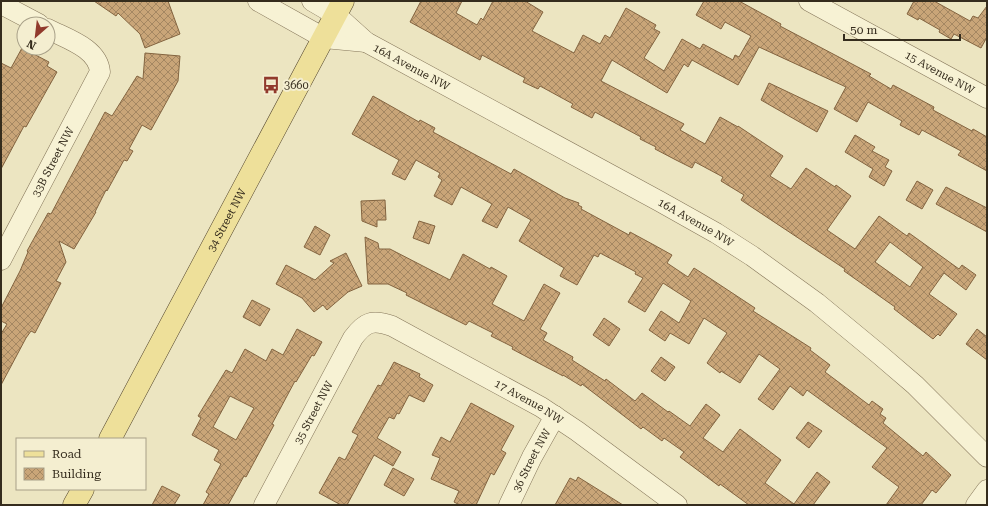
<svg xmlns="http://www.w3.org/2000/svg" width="988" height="506" viewBox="0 0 988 506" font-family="'Roboto Serif',serif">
	<defs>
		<pattern id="building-cross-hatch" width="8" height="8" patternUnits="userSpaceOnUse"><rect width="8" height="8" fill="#c9a578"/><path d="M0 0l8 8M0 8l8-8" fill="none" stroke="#a48762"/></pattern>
	</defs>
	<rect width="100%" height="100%" fill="#ece5c1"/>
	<!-- building -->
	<g fill="url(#building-cross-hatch)" stroke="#836440" fill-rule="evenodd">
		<polygon points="94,1 168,1 180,34 145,48 140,34 118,13 116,16"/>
		<path d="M421,1H462L456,13L477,25L481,18L483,20L493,1H525L543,12L532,31L574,53L583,35L600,44L605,35L610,38L626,8L656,25L654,29L660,32L644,58L664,71L682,39L700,49L703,44L733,60L735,55L739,57L751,36L725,22L721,29L696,15L704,1H739L781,24L780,26L871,74L869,76L891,89L893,85L934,107L933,110L972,131L973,129L987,137V171L958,155L961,151L922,130L919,135L900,125L902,121L868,102L857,122L834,109L846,87L759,47L738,85L692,60L688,67L684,64L667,93L612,60L601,81L684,124L680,130L705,144L720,117L738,127V126L783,156L770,176L791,189L806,168L835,187L836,185L851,196L827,230L855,249L879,216L907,236L909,233L959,269L962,265L976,275L966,290L944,273L929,294L957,314L940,336L938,334L933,339L894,309L895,307L844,271L845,269L741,200L744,195L721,181L723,177L695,162L692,168L676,160L655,149L656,147L640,139L641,137L628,130L595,112L592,118L571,107L573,104L540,86L538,89L523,82L525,78L482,55L480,60L410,22ZM890,242L923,267L910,287L875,262Z"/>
		<polygon points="914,1 934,1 970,21 973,16 978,18 987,6 987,37 981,48 954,34 951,39 939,32 940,30 919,18 918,20 907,14"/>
		<polygon points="22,48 49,62 47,66 57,72 26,127 24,126 1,169 1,63 11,68"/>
		<polygon points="145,53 180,56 178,81 151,130 142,125 129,149 133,151 127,161 124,160 107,191 106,190 95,212 96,212 74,249 59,241 66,262 56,281 61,283 35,333 31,331 26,338 1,385 1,334 7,324 1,321 1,308 20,271 28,252 27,251 48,213 51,214 105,112 112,116 137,76 143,79"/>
		<polygon points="769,83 828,111 817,132 761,100"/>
		<polygon points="373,96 419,122 420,120 435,128 433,132 511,174 514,169 565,198 579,203 578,205 582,207 581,209 629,235 630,232 654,245 672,255 667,263 688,277 694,268 708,277 755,308 753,311 811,348 810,350 830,365 825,372 869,405 872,401 883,409 880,414 886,418 883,423 923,456 926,452 951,475 936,493 932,490 921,505 886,505 899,487 872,467 887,448 807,390 803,396 790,386 773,410 758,399 780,369 759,354 740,383 721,371 720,373 707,363 727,333 704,318 689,344 670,333 665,341 649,330 661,311 679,323 691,301 663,283 645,312 628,302 643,278 635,274 636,272 600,253 598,257 594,255 577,285 560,276 564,268 519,241 531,220 508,207 497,228 482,221 492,204 461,187 452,205 434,196 442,180 438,177 440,173 416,160 405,180 392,174 399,160 352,134"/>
		<polygon points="855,135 875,147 872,151 889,160 885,167 892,171 884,186 869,177 873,169 845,152"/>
		<polygon points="917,181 933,190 922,209 906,200"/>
		<polygon points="946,187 987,208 987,232 936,204"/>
		<polygon points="385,200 386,220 377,220 377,227 362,221 361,201"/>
		<polygon points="419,221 435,226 429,244 413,238"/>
		<polygon points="315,226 330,235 320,255 304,247"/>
		<polygon points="365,237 378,243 379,249 390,249 450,280 463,254 490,269 491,267 507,276 492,304 524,321 544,284 560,293 540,329 547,333 543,340 573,357 572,360 605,381 606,379 635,401 642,393 668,412 669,411 690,426 706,404 720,415 703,438 723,452 740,429 781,460 765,483 794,504 817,472 830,482 813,505 749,505 720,484 719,486 680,457 684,452 664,438 662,441 643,427 641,429 582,384 581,386 563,375 563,376 512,349 513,347 491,336 493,333 469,321 466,325 406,295 407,293 388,284 368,284"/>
		<polygon points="346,253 362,286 348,292 327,310 323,305 314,312 302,298 276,284 286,265 315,280 334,263 330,261"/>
		<polygon points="252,300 270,309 260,326 243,317"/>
		<polygon points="604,318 620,329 609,346 593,335"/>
		<path d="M297,329L322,342L314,356L312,355L296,382L295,381L272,424L274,425L246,477L244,476L228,505H203L209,494L206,492L221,464L214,460L219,450L192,435L201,418L198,416L226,370L232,373L245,349L266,361L272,349L283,355ZM230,396L254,408L236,440L213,427Z"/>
		<polygon points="977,329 987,337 987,360 966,344"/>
		<polygon points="661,357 675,367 665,381 651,371"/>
		<polygon points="394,362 420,374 419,377 433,385 424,402 409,395 399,414 397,413 394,419 389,417 377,438 401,452 393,466 374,455 347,505 341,505 319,493 339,457 345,460 358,435 352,432 378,385 381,386"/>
		<polygon points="471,403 514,426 501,450 506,453 494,475 491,473 476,505 460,505 454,502 459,491 431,479 440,458 432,455 441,437 450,442"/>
		<polygon points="808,422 822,431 809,448 796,438"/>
		<polygon points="393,468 414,479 404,496 384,485"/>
		<polygon points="578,477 623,505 555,505 570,478 576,481"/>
		<polygon points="162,486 180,495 174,505 152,505"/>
	</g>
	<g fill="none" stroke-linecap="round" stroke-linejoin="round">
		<!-- minor casing -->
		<g stroke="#85765a" stroke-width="21">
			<g id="minor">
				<polyline points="258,1 324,38 366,42"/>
				<path id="s1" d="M312,1L336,15L366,42L659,201L716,233L752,256L817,303L880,355L915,385L987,457"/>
				<path id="s2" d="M809,1L987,98"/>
				<polyline points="1,4 39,24"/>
				<path id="s3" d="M1,260L100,72C98,48 67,39 48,29"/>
				<path id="s4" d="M264,505L353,338C365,322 372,319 392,326L541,407L577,431L677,505"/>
				<path id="s5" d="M509,505L532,457L555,416"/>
				<polyline points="976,505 987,490"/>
			</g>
		</g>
		<!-- major casing -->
		<g stroke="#52442e" stroke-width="23">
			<g id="major">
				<path id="s6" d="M110,439L343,1"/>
				<polyline points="74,505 83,489"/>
			</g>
		</g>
		<!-- minor -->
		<use href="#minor" stroke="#f7f2d4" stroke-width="20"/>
		<!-- major -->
		<use href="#major" stroke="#eee09a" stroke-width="22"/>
	</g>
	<!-- icons -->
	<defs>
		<g id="bus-bare" transform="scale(1.38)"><path d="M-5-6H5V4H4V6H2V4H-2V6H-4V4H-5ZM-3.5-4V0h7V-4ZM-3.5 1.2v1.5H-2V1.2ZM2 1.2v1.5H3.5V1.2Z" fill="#913a2c" stroke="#f4eed0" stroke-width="2.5" paint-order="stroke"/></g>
	</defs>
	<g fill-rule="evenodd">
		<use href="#bus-bare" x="271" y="85"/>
	</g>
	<g text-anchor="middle" stroke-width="4" stroke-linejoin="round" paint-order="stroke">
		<!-- street labels -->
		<g font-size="11" fill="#352c1d" stroke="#f4eed0">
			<text dy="4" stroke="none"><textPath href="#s1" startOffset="120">16A Avenue NW</textPath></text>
			<text dy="4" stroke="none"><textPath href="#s2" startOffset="149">15 Avenue NW</textPath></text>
			<text dy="4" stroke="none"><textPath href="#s3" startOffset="111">33B Street NW</textPath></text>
			<text dy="4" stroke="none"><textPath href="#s6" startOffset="248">34 Street NW</textPath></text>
			<text dy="4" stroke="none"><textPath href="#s1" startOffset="444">16A Avenue NW</textPath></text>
			<text dy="4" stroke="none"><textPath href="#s4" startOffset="391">17 Avenue NW</textPath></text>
			<text dy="4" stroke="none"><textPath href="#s4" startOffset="105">35 Street NW</textPath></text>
			<text dy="4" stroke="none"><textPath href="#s5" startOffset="50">36 Street NW</textPath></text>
		</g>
		<!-- poi labels -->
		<g font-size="11" fill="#352c1d" stroke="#f4eed0" text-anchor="start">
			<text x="284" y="89">3660</text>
		</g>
	</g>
	<!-- border -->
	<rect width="988" height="506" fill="none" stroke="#352c1d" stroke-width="4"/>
	<!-- legend -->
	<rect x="16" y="438" width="130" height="52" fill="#f4eed0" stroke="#a8a088"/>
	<rect x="24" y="451" width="20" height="6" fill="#eee09a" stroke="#a8a088"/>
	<text x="52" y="458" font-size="12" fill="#352c1d">Road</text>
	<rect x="24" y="468" width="20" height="12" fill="url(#building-cross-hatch)" stroke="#a8a088"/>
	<text x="52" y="478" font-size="12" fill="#352c1d">Building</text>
	<!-- north arrow -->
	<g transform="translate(36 36) rotate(208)"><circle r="19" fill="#f4eed0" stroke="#a8a088"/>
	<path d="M0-3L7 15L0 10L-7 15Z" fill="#913a2c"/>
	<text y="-6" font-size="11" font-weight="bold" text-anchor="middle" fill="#352c1d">N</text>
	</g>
	<!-- scale -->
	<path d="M844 34v6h116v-6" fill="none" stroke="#352c1d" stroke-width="2"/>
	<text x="850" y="34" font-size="12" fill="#352c1d" stroke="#f4eed0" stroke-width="3" paint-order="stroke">50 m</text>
</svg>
